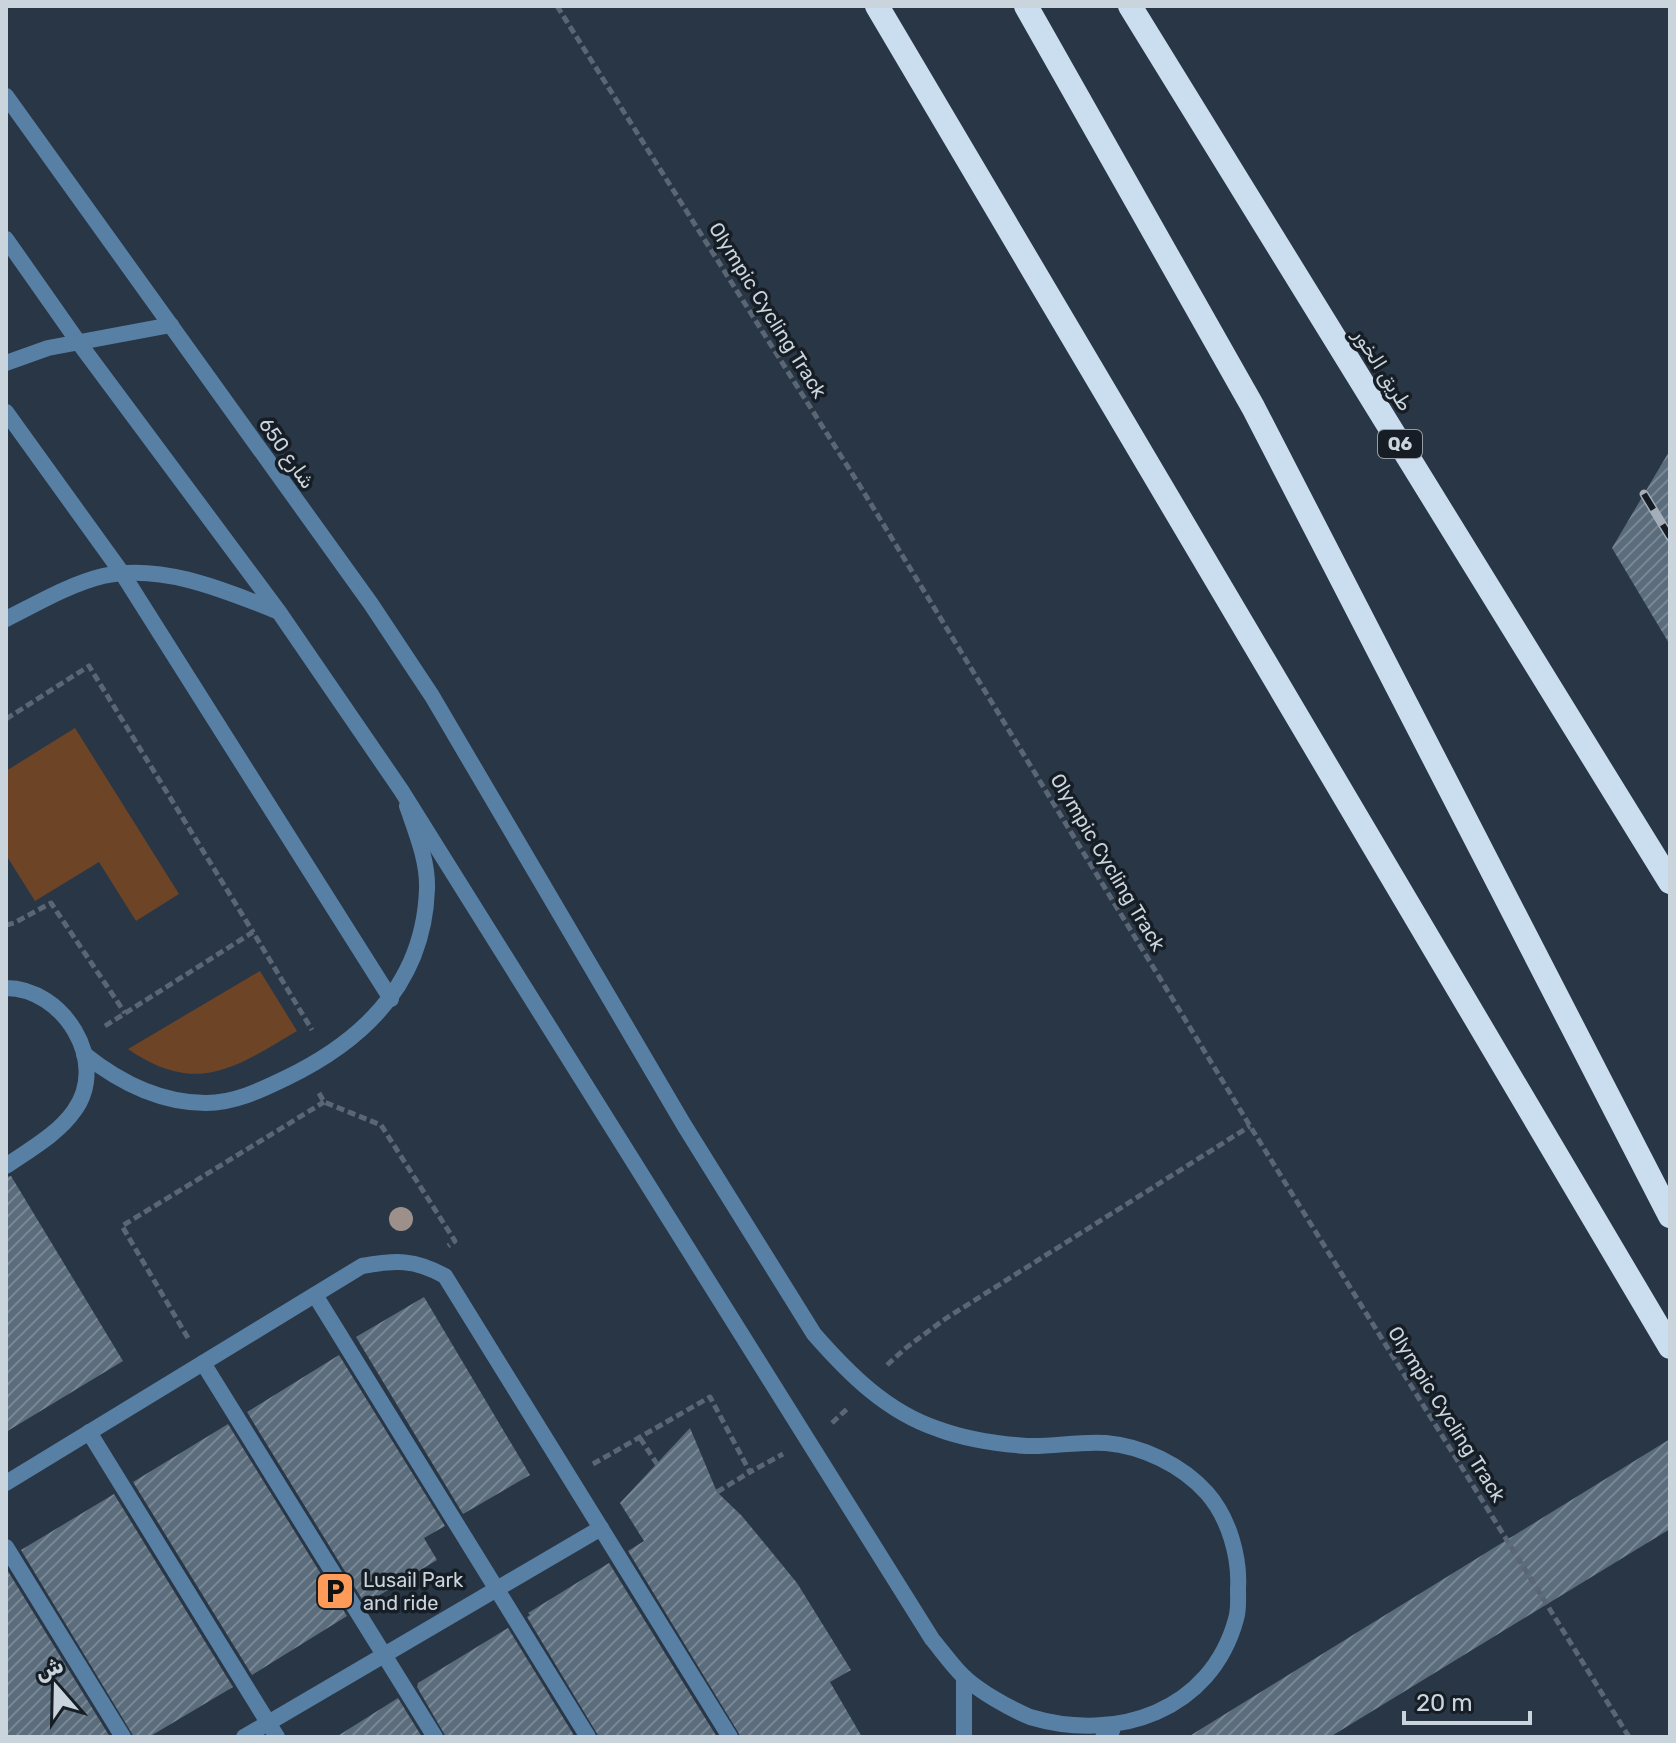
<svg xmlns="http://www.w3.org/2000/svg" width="1676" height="1743" viewBox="0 0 1676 1743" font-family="Rubik,Cairo,sans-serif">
	<defs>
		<pattern id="building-hatch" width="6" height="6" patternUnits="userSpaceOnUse" patternTransform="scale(2)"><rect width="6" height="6" fill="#5b6c7c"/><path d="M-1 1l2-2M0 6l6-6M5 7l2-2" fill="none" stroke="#798794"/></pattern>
	</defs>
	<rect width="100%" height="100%" fill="#283645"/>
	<!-- green -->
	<g fill="#6e4427">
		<polygon points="75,728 179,894 136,921 99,862 35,901 6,855 6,771"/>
		<path d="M260,971L297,1031C235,1068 196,1096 128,1049Z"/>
	</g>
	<!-- building -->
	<g fill="url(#building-hatch)">
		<polygon points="1670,450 1670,645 1612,548"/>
		<polygon points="11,1176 123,1361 6,1432 6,1177"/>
		<polygon points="424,1297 530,1475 463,1514 356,1337"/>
		<polygon points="339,1355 445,1526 424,1538 437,1560 365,1604 247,1412"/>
		<polygon points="228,1424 347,1616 252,1675 133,1482"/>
		<polygon points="690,1428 717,1492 742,1516 797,1583 851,1670 830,1682 862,1737 741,1737 628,1551 644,1541 620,1503"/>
		<polygon points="1670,1439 1670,1529 1330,1737 1188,1737"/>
		<polygon points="114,1494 233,1687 149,1737 134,1737 21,1550"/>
		<polygon points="609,1563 717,1737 599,1737 527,1617 530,1615 528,1613"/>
		<polygon points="6,1568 110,1737 6,1737"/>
		<polygon points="508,1628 575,1737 446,1737 417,1687 418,1683"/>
		<polygon points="398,1698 422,1737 336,1737"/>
	</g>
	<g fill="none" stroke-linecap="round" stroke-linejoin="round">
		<!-- path -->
		<g stroke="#5a6674" stroke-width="5" stroke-dasharray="8 4" stroke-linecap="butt">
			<polyline points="557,6 860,486 1250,1126 1629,1737"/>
			<polyline points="6,719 89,666 253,932"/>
			<polyline points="6,925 14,923 51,903 125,1013"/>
			<polyline points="105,1026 253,932 312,1030"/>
			<polyline points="319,1093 324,1102 381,1125 455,1241 448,1246"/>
			<polyline points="188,1338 122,1226 324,1102"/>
			<polyline points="887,1365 907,1347 945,1319 1250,1126"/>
			<polyline points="832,1423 848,1408"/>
			<polyline points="640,1438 657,1464"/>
			<polyline points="593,1464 710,1397 750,1472 783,1454"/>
			<polyline points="717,1492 750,1472"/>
		</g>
		<!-- service -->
		<g stroke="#587fa4" stroke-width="16">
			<path d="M6,988C63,988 110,1062 74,1111C58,1134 29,1150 6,1166"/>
			<path d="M84,1054C119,1082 160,1103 206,1103C235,1103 261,1090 286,1078C365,1040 424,981 427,889C428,861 416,832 407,806"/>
			<polyline points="315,1295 588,1737"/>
			<polyline points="203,1363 435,1737"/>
			<polyline points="89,1432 277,1737"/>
			<path d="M6,1483L362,1266C396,1260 414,1259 445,1276L730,1737"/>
			<polyline points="6,1547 123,1737"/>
			<polyline points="244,1737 601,1528"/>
			<polyline points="964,1737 964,1677"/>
			<polyline points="1103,1737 1112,1731"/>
		</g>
		<!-- minor -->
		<g stroke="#587fa4" stroke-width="16">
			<path d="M6,96L371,604L432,696L684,1125L814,1334C849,1374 887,1412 938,1429C965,1439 998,1444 1027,1446C1053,1447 1079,1441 1106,1443C1142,1446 1182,1465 1207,1493C1229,1518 1240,1557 1238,1589C1238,1598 1239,1610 1236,1619C1211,1711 1117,1743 1030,1717C1009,1708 980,1692 963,1676C952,1665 942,1651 932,1639L401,790L279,612L79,343L6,239"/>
			<polyline points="6,363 48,348 171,325"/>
			<polyline points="6,412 122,573 391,999"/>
			<path d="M6,619C36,604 70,584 103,576C161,563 224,590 277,611"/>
		</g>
		<!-- motorway -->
		<g stroke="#cbdef0" stroke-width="24">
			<polyline points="877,6 1670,1347"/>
			<polyline points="1026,6 1253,407 1670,1216"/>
			<polyline points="1130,6 1670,882"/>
		</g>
		<!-- rail casing -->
		<g stroke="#a3aeb8" stroke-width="9">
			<polyline id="rail" points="1644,494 1670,537"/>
		</g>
		<!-- rail -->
		<use href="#rail" stroke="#161d24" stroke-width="6" stroke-dasharray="18" stroke-linecap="butt"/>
	</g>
	<!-- trees -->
	<circle fill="#9d8f89" cx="401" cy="1219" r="12"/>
	<!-- icons -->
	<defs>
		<g id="parking-square" transform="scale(2)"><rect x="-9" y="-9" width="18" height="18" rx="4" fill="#fe9b58" stroke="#161d24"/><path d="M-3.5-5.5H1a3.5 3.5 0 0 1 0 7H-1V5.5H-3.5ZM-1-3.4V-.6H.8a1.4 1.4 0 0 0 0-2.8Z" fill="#111"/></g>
	</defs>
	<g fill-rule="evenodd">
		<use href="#parking-square" x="335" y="1591"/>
	</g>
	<g text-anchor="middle" stroke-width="7" stroke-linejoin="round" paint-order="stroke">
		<!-- shield labels -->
		<rect fill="#161d24" stroke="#949da6" stroke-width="2" x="1378" y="430" width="44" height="28" rx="6"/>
		<g font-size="18" font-weight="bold" fill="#cad4dd">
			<text x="1400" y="450">Q6</text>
		</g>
		<!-- street labels -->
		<g font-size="20" fill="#cad4dd" stroke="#161d24">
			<text transform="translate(768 310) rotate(58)" y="7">Olympic Cycling Track</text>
			<text transform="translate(1383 370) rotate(58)" y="7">طريق الخور</text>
			<text transform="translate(287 453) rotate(55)" y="7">شارع 650</text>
			<text transform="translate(1108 862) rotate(59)" y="7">Olympic Cycling Track</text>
			<text transform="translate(1447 1414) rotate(58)" y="7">Olympic Cycling Track</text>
		</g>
		<!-- poi labels -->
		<g font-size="20" fill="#cad4dd" stroke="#161d24" text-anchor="start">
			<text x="363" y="1587">Lusail Park<tspan x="363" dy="23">and ride</tspan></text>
		</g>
	</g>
	<!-- border -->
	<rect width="1676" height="1743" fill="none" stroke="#cad4dd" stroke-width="16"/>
	<!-- north arrow -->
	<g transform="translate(56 1687) rotate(340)" stroke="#161d24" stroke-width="6" paint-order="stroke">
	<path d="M0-6L14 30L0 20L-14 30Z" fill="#cad4dd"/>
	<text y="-12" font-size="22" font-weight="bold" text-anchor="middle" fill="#cad4dd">ش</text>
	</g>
	<!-- scale -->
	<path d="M1404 1711v12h126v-12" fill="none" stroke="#cad4dd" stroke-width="4"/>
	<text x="1416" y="1711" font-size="24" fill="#cad4dd" stroke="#161d24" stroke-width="6" paint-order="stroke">20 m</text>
</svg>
